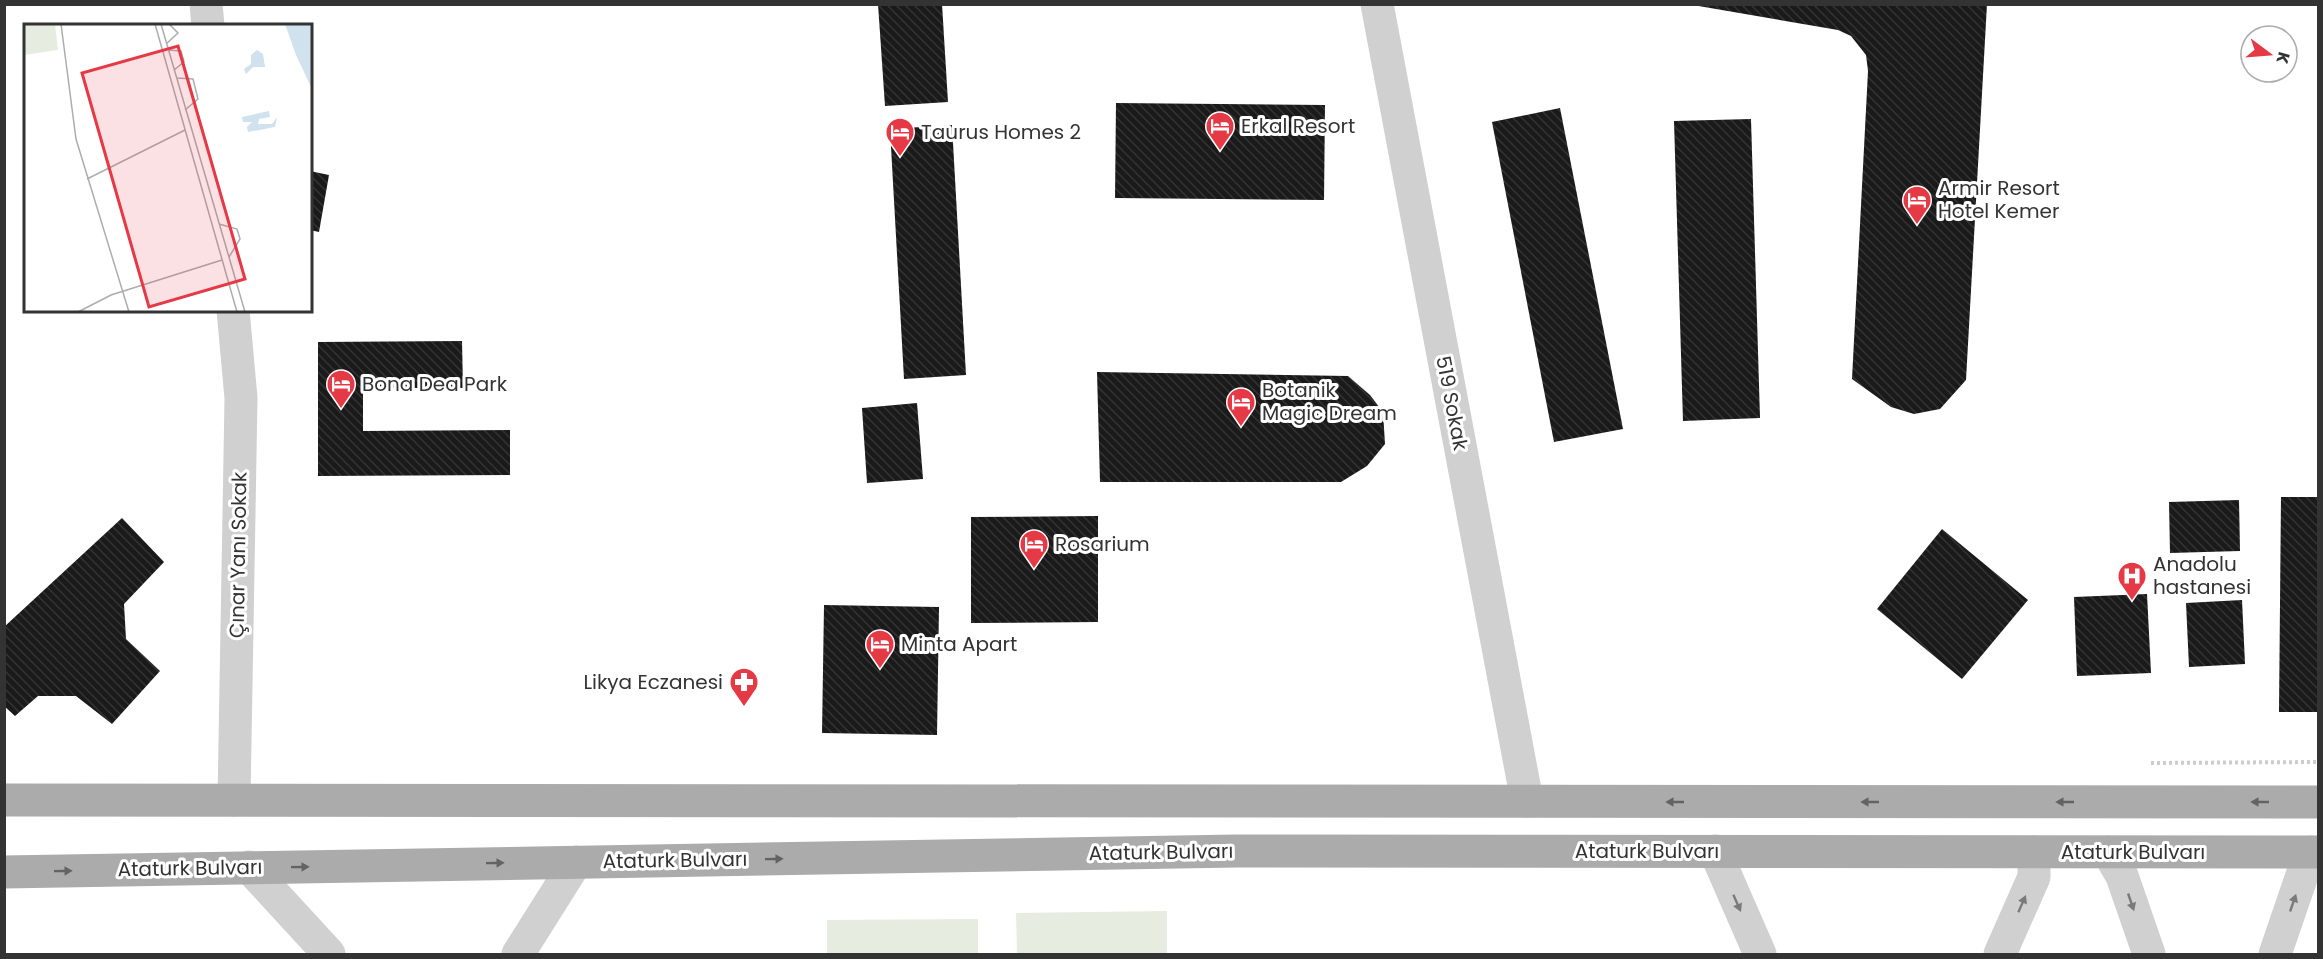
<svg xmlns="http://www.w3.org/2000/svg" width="2323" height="959" viewBox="0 0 2323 959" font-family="Poppins,sans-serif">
	<defs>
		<pattern id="building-back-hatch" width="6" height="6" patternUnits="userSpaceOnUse" patternTransform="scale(1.5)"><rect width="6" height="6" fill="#1a1a1a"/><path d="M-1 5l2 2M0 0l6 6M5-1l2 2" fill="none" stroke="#333"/></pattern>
	</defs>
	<rect width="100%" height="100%" fill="#fff"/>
	<!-- garden -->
	<g fill="#e6ecdf">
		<polygon points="1167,911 1167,954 1017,954 1016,913"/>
		<polygon points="978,919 978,954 827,954 827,920"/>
	</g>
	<!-- building -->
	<g fill="url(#building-back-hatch)">
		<polygon points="878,4 942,4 948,102 885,106"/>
		<polygon points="1687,4 1987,4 1966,380 1940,409 1914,414 1891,407 1852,379 1868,71 1866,55 1851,36 1838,30"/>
		<polygon points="1116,103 1325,105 1324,200 1115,198"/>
		<polygon points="1560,108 1623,429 1554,442 1492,122"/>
		<polygon points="1751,119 1760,418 1683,421 1674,121"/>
		<polygon points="952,125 966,375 904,379 890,129"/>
		<polygon points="310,171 329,175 319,232 310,230"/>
		<polygon points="462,341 463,388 363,388 363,431 510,430 510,475 318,476 318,342"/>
		<polygon points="1097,372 1348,376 1370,395 1383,412 1385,444 1367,466 1341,482 1100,482"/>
		<polygon points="917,403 923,479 867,483 862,408"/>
		<polygon points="2281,497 2318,497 2318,712 2279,712"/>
		<polygon points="2239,500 2240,551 2170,553 2169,502"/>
		<polygon points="1098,516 1098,622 971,623 971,517"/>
		<polygon points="122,518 164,562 124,604 126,639 160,671 112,724 76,696 38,696 15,716 4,706 4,627"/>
		<polygon points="1942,529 2028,600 1962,679 1877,609"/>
		<polygon points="2147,594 2151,673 2077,676 2074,597"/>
		<polygon points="2242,600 2245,664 2189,667 2186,603"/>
		<polygon points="824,605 939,607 937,735 822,733"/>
	</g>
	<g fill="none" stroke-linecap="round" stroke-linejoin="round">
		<!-- path -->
		<polyline stroke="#cdcdcd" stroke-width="4" stroke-dasharray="3 3" stroke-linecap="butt" points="2151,763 2318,762"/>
		<!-- minor -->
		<g stroke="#d0d0d0" stroke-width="33">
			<polyline points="206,4 208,26"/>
			<polyline points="1377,4 1527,801"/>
			<polyline points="233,310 241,398 234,800"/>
			<polyline points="1715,851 1760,954"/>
			<polyline points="2108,852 2122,876 2149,954"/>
			<polyline points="249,867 329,954"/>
			<polyline points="518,954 576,862"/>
			<polyline points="2000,954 2034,877 2034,852"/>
			<polyline points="2275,954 2310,852"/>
		</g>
		<!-- major -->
		<g stroke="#ababab" stroke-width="33">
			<polyline points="4,800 2318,802"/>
			<polyline points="4,872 1237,851 2318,852"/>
		</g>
	</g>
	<!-- one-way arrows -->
	<defs><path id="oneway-solid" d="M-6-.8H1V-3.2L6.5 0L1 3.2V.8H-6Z" transform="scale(1.5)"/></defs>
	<g fill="#636363">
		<use href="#oneway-solid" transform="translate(1675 802) rotate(-180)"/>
		<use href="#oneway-solid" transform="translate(1870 802) rotate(-180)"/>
		<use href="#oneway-solid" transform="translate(2065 802) rotate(-180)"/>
		<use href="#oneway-solid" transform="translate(2260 802) rotate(-180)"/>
		<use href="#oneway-solid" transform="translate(774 859) rotate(-1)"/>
		<use href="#oneway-solid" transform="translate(495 863) rotate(-1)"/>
		<use href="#oneway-solid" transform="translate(300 867) rotate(-1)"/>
		<use href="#oneway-solid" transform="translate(63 871) rotate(-1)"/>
	</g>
	<g fill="#7a7a7a">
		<use href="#oneway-solid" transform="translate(2131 902) rotate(71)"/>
		<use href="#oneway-solid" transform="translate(1737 903) rotate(66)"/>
		<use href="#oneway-solid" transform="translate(2293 903) rotate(-71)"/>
		<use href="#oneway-solid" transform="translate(2022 904) rotate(-66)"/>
	</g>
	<!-- icons -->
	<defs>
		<g id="hotel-pin" transform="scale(1.5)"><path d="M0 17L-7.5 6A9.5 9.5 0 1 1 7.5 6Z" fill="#e63946" stroke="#fff"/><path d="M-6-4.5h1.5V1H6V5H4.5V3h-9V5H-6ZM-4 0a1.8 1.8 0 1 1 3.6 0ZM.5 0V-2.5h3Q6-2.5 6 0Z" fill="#fff"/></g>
		<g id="hospital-pin" transform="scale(1.5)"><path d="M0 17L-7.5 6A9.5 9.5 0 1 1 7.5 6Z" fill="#e63946" stroke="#fff"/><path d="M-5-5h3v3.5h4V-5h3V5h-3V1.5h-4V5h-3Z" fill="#fff"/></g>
		<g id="pharmacy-pin" transform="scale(1.5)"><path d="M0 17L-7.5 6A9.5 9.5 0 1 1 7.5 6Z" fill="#e63946" stroke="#fff"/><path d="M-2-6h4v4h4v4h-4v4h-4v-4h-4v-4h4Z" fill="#fff"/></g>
	</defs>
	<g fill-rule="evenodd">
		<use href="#hotel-pin" x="1220" y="126"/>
		<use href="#hotel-pin" x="900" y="132"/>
		<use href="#hotel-pin" x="1917" y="200"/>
		<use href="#hotel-pin" x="341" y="384"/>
		<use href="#hotel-pin" x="1241" y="402"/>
		<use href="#hotel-pin" x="1034" y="544"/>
		<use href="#hospital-pin" x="2132" y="576"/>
		<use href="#hotel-pin" x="880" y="644"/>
		<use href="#pharmacy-pin" x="744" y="682"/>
	</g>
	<g text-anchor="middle" stroke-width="6" stroke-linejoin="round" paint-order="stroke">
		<!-- poi labels -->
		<g font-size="20" fill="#333" stroke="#fff" text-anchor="start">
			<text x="1241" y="133">Erkal Resort</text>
			<text x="921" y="139">Taurus Homes 2</text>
			<text x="1938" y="195">Armir Resort<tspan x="1938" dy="23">Hotel Kemer</tspan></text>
			<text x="362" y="391">Bona Dea Park</text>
			<text x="1262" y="397">Botanik<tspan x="1262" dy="23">Magic Dream</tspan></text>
			<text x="1055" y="551">Rosarium</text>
			<text x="2153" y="571">Anadolu<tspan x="2153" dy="23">hastanesi</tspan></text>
			<text x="901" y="651">Minta Apart</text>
			<text x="723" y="689" text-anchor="end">Likya Eczanesi</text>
		</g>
		<!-- street labels -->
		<g font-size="20" fill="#333" stroke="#fff">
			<text transform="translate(1452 403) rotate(79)" y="7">519 Sokak</text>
			<text transform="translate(238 555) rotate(-89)" y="7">Çınar Yanı Sokak</text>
			<text x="1647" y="858">Ataturk Bulvarı</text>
			<text transform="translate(1161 852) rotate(-1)" y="7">Ataturk Bulvarı</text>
			<text x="2133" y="859">Ataturk Bulvarı</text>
			<text transform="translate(675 860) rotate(-1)" y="7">Ataturk Bulvarı</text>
			<text transform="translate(190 868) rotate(-1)" y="7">Ataturk Bulvarı</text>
		</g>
	</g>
	<!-- overview -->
	<g transform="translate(24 24)">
		<rect width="288" height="288" fill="#fff"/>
		<path d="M0,0H31L34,26L0,31Z" fill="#e6ecdf"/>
		<path d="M261,0H288V65L272,31ZM233,26L239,30L241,43H229L222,50L220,45L227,40V31ZM245,87L246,93L235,95L234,100H248L253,93L251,103L224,108L223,103L228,98H219L218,93Z" fill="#cfe2ee"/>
		<path fill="none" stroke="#adadad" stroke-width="1.5" d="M37,0L52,115L105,288M131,0L213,288M137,0L221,288M142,20L154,9L145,0M144,26L157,27L160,38L150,46M152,54L169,55L174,75L161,86M63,155L161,106M195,200L213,205L216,215L205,233M54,288L87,271L198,236"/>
		<path fill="#e63946" fill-opacity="0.15" stroke="#e63946" stroke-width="3" d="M154,22L221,255L125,283L58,49Z"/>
		<rect width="288" height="288" fill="none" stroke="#333" stroke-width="3"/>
	</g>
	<!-- border -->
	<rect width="2323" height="959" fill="none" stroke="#333333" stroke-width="12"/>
	<!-- north arrow -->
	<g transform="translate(2269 54) rotate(106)"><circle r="28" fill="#ffffff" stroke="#adadad" stroke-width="1.5"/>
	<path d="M0-4.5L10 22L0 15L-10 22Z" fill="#e63946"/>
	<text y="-9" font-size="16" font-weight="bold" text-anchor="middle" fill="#333333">K</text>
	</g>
</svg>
